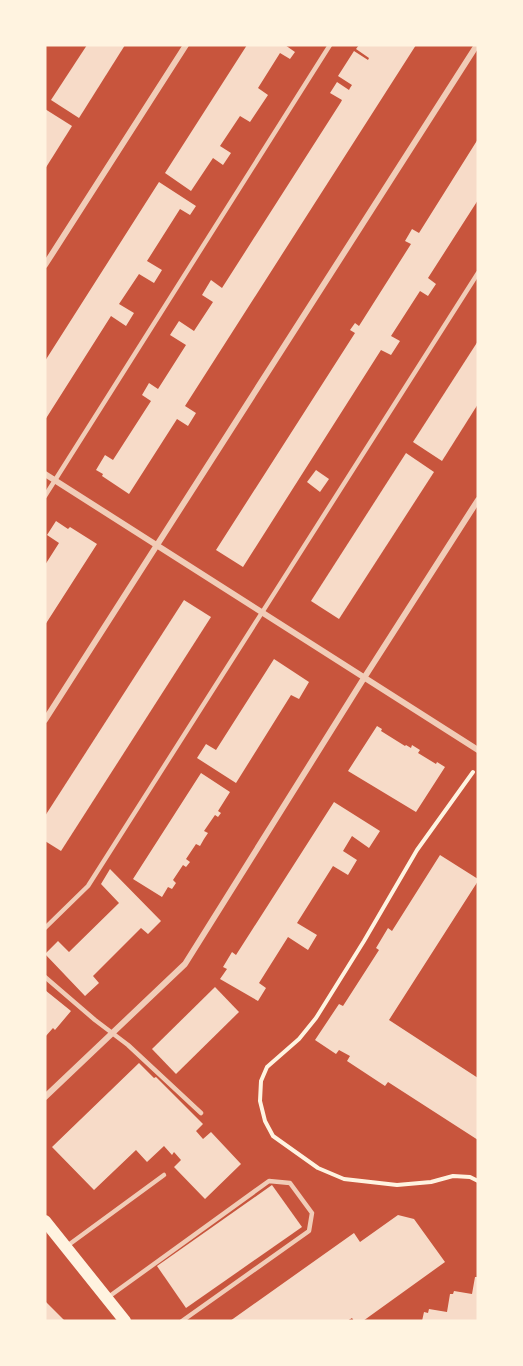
<svg xmlns="http://www.w3.org/2000/svg" width="523" height="1366" viewBox="0 0 523 1366" font-family="'Varela Round',sans-serif">
	<rect width="100%" height="100%" fill="#c8553d"/>
	<!-- building -->
	<g fill="#f7dbc8">
		<polygon points="87,45 125,45 79,118 51,100"/>
		<polygon points="247,45 285,45 295,52 290,59 280,53 258,88 268,95 250,122 240,116 220,146 231,153 223,165 213,158 191,191 165,173"/>
		<polygon points="359,45 416,45 185,406 196,413 188,426 177,419 129,494 102,476 103,474 96,470 105,455 113,460 151,401 142,395 149,383 158,389 186,345 170,335 179,321 194,331 213,302 202,295 211,280 222,288 341,102 342,100 330,93 337,82 349,90 350,88 352,85 338,76 354,51 368,60 369,58 356,49"/>
		<polygon points="45,109 72,126 45,169"/>
		<polygon points="478,139 478,200 428,278 436,284 428,296 420,291 391,336 400,341 391,355 381,350 243,567 216,550 355,333 350,330 355,323 359,326 411,244 405,241 412,229 419,233"/>
		<polygon points="159,182 196,206 190,215 180,209 147,261 162,270 154,283 139,274 119,304 134,313 126,326 111,316 45,420 45,361"/>
		<polygon points="478,341 478,404 442,461 413,442"/>
		<polygon points="406,453 434,472 339,619 311,601"/>
		<polygon points="316,470 329,479 320,492 307,482"/>
		<polygon points="56,521 68,529 70,527 97,544 45,625 45,565 59,543 47,535"/>
		<polygon points="184,600 211,617 61,851 45,841 45,816"/>
		<polygon points="274,659 309,682 299,699 291,695 236,783 197,758 206,744 216,750"/>
		<polygon points="377,726 382,729 381,731 405,746 406,745 411,748 412,745 420,750 418,753 436,764 437,762 445,767 416,812 348,771"/>
		<polygon points="201,773 230,792 218,811 221,813 218,817 215,815 204,831 208,833 204,839 200,846 196,844 186,859 190,862 186,867 183,865 173,880 176,883 172,889 168,887 162,897 133,879"/>
		<polygon points="334,802 380,831 369,848 352,836 343,851 357,860 348,875 333,866 297,923 317,935 308,950 288,937 259,983 266,988 258,1001 220,979 227,969 223,967 232,952 236,955"/>
		<polygon points="440,855 478,879 478,881 389,1020 478,1078 478,1140 388,1082 385,1086 347,1061 350,1056 339,1050 336,1054 315,1040 339,1004 343,1006 379,950 376,948 388,928 392,931"/>
		<polygon points="110,869 161,921 148,934 141,928 93,976 99,983 85,996 45,954 58,941 69,952 119,903 101,884"/>
		<polygon points="215,987 239,1012 176,1074 152,1049"/>
		<polygon points="45,990 71,1011 55,1030 53,1028 45,1037"/>
		<polygon points="139,1063 154,1078 156,1077 203,1124 196,1131 203,1139 211,1132 241,1164 205,1199 174,1167 181,1160 174,1152 172,1155 164,1146 147,1162 136,1150 94,1190 52,1147"/>
		<polygon points="272,1185 302,1227 186,1308 157,1266"/>
		<polygon points="398,1215 414,1219 445,1262 363,1321 354,1321 352,1318 347,1321 230,1321 354,1233 360,1242"/>
		<polygon points="475,1277 478,1277 478,1321 422,1321 424,1312 428,1313 429,1309 447,1312 450,1294 453,1294 454,1291 472,1294"/>
		<polygon points="45,1301 65,1321 45,1321"/>
	</g>
	<g fill="none" stroke-linecap="round" stroke-linejoin="round">
		<!-- path -->
		<polyline stroke="#fff3e0" stroke-width="4" points="473,772 417,850 364,941 316,1018 299,1039 267,1067 261,1081 260,1101 265,1121 273,1136 318,1168 344,1179 397,1185 431,1182 453,1176 470,1177 478,1181"/>
		<!-- service -->
		<g stroke="#f1ccb7" stroke-width="4.5">
			<polyline points="45,496 330,45"/>
			<polyline points="45,928 88,886 478,273"/>
			<polyline points="45,977 95,1020 128,1045 201,1113"/>
			<polyline points="67,1246 164,1175"/>
			<polyline points="107,1298 269,1181 290,1183 312,1213 309,1231 182,1321"/>
		</g>
		<!-- minor -->
		<g stroke="#f1ccb7" stroke-width="6">
			<polyline points="45,265 186,45"/>
			<polyline points="45,474 478,750"/>
			<polyline points="45,720 477,45"/>
			<polyline points="45,1097 185,964 364,678 478,500"/>
		</g>
		<!-- secondary -->
		<polyline stroke="#fff3e0" stroke-width="12" points="45,1221 125,1321"/>
	</g>
	<!-- border -->
	<rect width="523" height="1366" fill="none" stroke="#fff3e0" stroke-width="93"/>
</svg>
